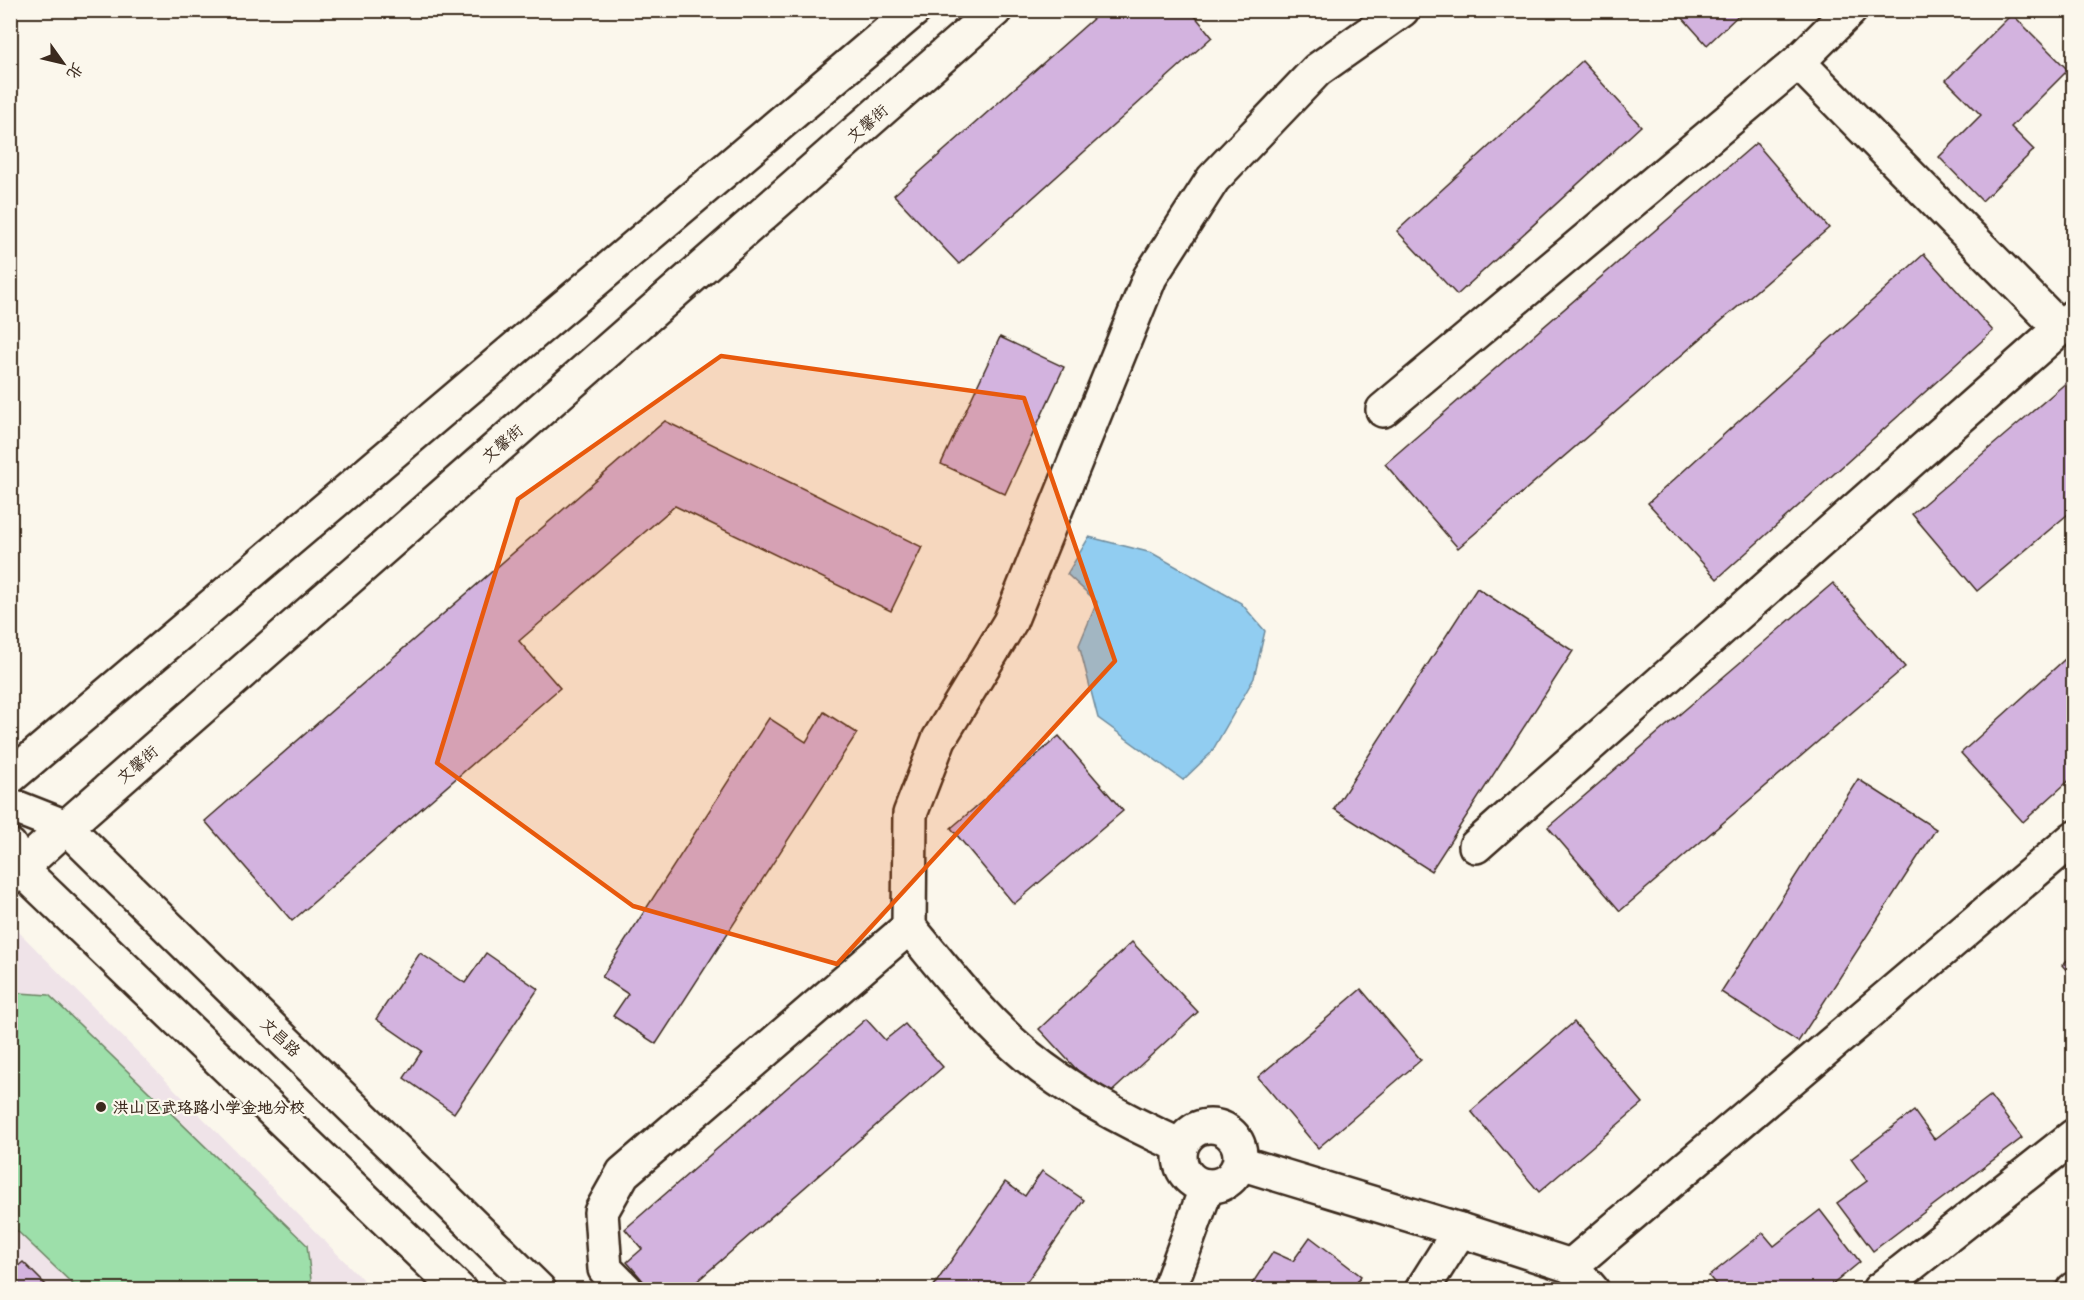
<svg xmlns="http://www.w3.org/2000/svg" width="2084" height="1300" viewBox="0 0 2084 1300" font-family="'Comic Neue','LXGW WenKai TC',sans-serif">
	<rect width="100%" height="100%" fill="#fbf7ec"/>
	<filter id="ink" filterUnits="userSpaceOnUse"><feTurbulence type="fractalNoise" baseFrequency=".0167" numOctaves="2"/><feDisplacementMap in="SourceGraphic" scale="12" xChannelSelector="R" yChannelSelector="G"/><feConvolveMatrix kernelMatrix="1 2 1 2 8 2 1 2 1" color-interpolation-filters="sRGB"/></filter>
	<g filter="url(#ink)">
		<!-- built -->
		<polygon fill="#efe3e8" points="11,924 372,1289 11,1289"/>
		<!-- green -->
		<polygon fill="#9ddfaa" stroke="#6c8464" stroke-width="1.5" points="19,993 49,995 307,1245 312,1289 78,1289 11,1225 10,995"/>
		<!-- water -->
		<polygon fill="#91cdf1" stroke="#6f8c9d" stroke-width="1.5" points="1089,537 1152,553 1241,603 1265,631 1254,678 1211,753 1183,780 1098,718 1079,645 1097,602 1067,574"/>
		<!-- building -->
		<g fill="#d3b3df" stroke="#3b2a1e" stroke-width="1.5">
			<polygon points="1103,10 1190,10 1212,37 959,264 894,195"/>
			<polygon points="1689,10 1744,10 1707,45 1682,17"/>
			<polygon points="2012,14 2068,70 2011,127 2034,150 1982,201 1939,157 1981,115 1946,80"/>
			<polygon points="1582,61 1641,126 1457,295 1397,231"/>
			<polygon points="1756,143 1829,228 1458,548 1385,464"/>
			<polygon points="1924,254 1993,331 1717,579 1648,503"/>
			<polygon points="1000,337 1064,367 1005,494 941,464"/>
			<polygon points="2074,376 2074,509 1977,591 1912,514"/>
			<polygon points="665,421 922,547 891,611 675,506 519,641 560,688 292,921 205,821"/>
			<polygon points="1833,583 1905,667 1620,911 1548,827"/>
			<polygon points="1477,588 1573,651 1431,871 1334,809"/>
			<polygon points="2074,651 2074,776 2023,822 1961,753"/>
			<polygon points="824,712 857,733 656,1044 613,1016 628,994 602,977 769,718 806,742"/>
			<polygon points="1059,736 1123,811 1014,904 951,828"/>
			<polygon points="1858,779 1936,829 1798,1042 1721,992"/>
			<polygon points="1132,942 1198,1012 1104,1099 1039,1029"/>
			<polygon points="420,953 465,983 486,953 538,989 454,1113 404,1078 422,1051 376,1019"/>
			<polygon points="2074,954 2074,979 2062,965"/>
			<polygon points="1361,989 1421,1060 1318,1148 1258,1077"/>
			<polygon points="866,1019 885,1040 905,1024 943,1067 687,1290 651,1290 627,1262 642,1249 625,1229"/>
			<polygon points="1574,1022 1643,1103 1539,1192 1471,1111"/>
			<polygon points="1990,1096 2022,1138 1873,1251 1837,1203 1867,1181 1851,1159 1914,1111 1934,1139"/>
			<polygon points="1042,1171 1084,1200 1021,1290 931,1290 1005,1182 1025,1196"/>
			<polygon points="1820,1210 1860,1262 1826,1290 1720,1290 1709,1276 1763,1233 1774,1246"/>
			<polygon points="1310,1237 1361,1276 1352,1290 1248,1290 1273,1252 1293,1261"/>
			<polygon points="23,1262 51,1290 10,1290 10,1273"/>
		</g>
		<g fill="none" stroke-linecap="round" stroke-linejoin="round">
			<!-- minor casing -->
			<g stroke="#3b2a1e" stroke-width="38">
				<g id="minor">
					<polyline points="1850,10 1798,62 2060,328"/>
					<polyline points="1383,410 1798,62"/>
					<polyline points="1476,846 2074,316"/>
					<path d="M909,927C946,971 982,1019 1027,1056C1073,1094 1127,1122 1181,1146"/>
					<circle cx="1210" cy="1156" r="30"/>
					<polyline points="1240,1163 1460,1230 1571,1266"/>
					<polyline points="626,1290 605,1269 601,1212 623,1173 909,927 910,814 939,739 1010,622 1150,277 1213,179 1317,70 1402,10"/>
					<polyline points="1169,1290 1207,1186"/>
					<polyline points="1422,1290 1460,1230"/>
					<polyline points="1592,1290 1571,1266 2074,838"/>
					<polyline points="1879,1290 2074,1136"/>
				</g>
			</g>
			<!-- tertiary casing -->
			<g stroke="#3b2a1e" stroke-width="38">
				<g id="tertiary">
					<polyline points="10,846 21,869"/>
					<polyline points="2073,1290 2074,1289"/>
				</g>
			</g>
			<!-- secondary casing -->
			<g stroke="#3b2a1e" stroke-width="38">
				<g id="secondary">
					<polyline points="10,777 914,10"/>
					<polyline points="10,805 66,827 539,1290"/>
					<polyline points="21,869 459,1290"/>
					<polyline points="10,878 66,827 995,10"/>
				</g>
			</g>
			<!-- minor -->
			<use href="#minor" stroke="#fbf7ec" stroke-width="33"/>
			<!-- tertiary -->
			<use href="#tertiary" stroke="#fbf7ec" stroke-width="33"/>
			<!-- secondary -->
			<use href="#secondary" stroke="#fbf7ec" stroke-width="33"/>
		</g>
	</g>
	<!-- marked area -->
	<path fill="#e8590c" fill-opacity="0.2" stroke="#e8590c" stroke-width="4.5" stroke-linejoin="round" d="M721,356L1024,398L1115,661L837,964L633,906L437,763L518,499Z"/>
	<!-- markers -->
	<circle fill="#3b2a1e" stroke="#fbf7ec" stroke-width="2" cx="101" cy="1107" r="6"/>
	<g text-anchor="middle" stroke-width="4.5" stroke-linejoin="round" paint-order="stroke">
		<!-- street labels -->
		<g font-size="16" fill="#3b2a1e" stroke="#fbf7ec">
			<text transform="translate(867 123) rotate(-41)" y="6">文馨街</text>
			<text transform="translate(502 443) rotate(-41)" y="6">文馨街</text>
			<text transform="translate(137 764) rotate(-41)" y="6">文馨街</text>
			<text transform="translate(281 1037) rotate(44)" y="6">文昌路</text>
		</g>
		<!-- poi labels -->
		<g font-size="16" font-weight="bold" fill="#3b2a1e" stroke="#fbf7ec" text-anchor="start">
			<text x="113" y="1113">洪山区武珞路小学金地分校</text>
		</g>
	</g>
	<!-- margin -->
	<rect width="2084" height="1300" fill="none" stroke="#fbf7ec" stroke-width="36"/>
	<rect x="18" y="18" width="2048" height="1264" fill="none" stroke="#3b2a1e" stroke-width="2" filter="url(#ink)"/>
	<!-- north arrow -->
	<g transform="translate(63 63) rotate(124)" stroke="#fbf7ec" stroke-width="4.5" paint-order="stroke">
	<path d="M0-4.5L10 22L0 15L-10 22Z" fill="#3b2a1e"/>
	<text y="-9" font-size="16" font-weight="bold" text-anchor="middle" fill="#3b2a1e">北</text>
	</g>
</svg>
